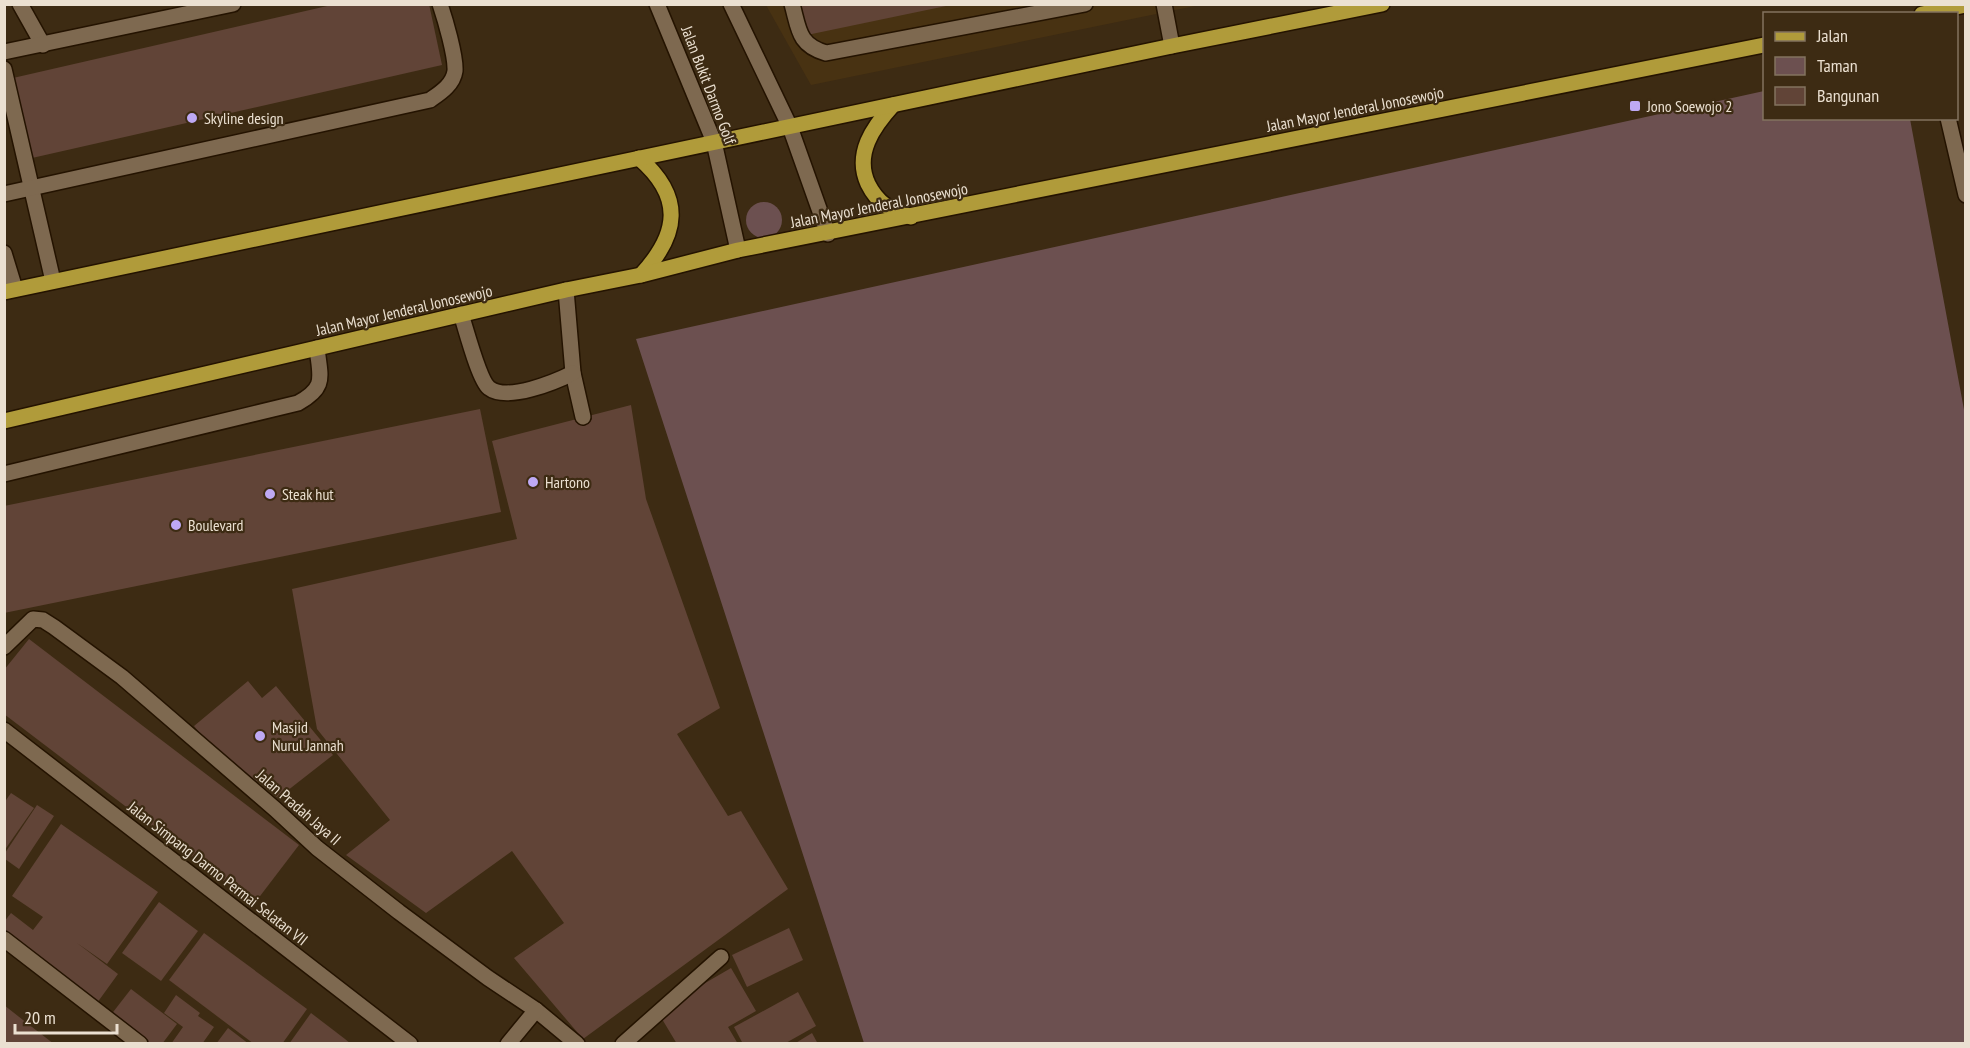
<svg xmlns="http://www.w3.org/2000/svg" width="1970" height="1048" viewBox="0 0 1970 1048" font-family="'PT Sans Narrow',sans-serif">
	<rect width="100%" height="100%" fill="#3d2b13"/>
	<!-- built -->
	<polygon fill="#483212" points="766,5 1200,5 811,85"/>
	<!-- green -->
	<g fill="#6c5050">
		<polygon points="1764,91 1764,118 1910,119 1965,415 1965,1043 864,1043 636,339"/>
		<circle cx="764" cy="220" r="18"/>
	</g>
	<!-- building -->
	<g fill="#614437">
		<polygon points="336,4 429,4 442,65 32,158 13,78"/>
		<polygon points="800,4 946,4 946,6 807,35"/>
		<polygon points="631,405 646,499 720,708 677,734 728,816 741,811 788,889 583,1039 514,958 564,923 512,851 426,913 346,855 390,820 317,729 292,589 517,539 492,441"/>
		<polygon points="480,409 501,512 4,613 4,506"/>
		<polygon points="29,639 299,845 254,904 4,714 4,670"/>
		<polygon points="248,681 262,698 276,686 333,755 278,798 218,752 217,754 194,726"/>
		<polygon points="11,793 34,808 4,851 4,803"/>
		<polygon points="37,805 54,816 19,869 5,859 5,853"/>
		<polygon points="61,824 158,892 107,964 77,943 118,974 97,1003 4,931 4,922 11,913 33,930 43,917 12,896"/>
		<polygon points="159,902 198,931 161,981 122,953"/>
		<polygon points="789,928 803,960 747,987 732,955"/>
		<polygon points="204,933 307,1009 282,1044 254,1044 169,980"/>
		<polygon points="731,968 756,1011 728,1027 738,1044 677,1044 659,1014 699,984 700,986"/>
		<polygon points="131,989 177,1024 162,1044 146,1044 110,1016"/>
		<polygon points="798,992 816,1026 784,1044 743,1044 734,1027"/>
		<polygon points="176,995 200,1013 198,1016 214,1027 202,1044 171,1044 183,1027 164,1013"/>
		<polygon points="4,1005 23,1020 54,1044 4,1044"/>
		<polygon points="311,1013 345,1039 351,1044 289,1044"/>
		<polygon points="228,1028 249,1044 216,1044"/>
		<polygon points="812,1033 818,1044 794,1044"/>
	</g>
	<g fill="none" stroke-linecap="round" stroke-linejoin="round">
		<!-- minor casing -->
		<g stroke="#241300" stroke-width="18">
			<g id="minor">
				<polyline points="20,4 43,45"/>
				<polyline points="657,4 714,142 738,250"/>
				<polyline points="731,4 790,127 828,234"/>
				<path d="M792,4C799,29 798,45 826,53L1085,4"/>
				<polyline points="1164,4 1172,46"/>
				<polyline points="4,52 233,4"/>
				<polyline points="4,69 53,281"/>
				<polyline points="1948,118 1966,195"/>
				<path d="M4,194L430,100C440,93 453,85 455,71C456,56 445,19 440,4"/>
				<polyline points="4,253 15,289"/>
				<polyline points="566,290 573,373 583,417"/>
				<path d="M461,314C466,329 479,380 489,388C507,402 555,382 573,373"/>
				<path d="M4,474L298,403C327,387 320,377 317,348"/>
				<polyline points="4,647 33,619 43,620 54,627 122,677 275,809 317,848 399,912 488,978 536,1010 577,1044"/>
				<polyline points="4,730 410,1044"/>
				<polyline points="4,939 140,1044"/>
				<polyline points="508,1044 536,1010"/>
				<polyline points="623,1044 721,957"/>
			</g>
		</g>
		<!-- major casing -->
		<g stroke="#241300" stroke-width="18">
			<g id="major">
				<polyline points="1922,14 1966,5"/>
				<path d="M893,105C873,127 854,154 868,184C872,192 878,200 885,205C893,210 903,213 911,217"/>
				<path d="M639,158C684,197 679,234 641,275"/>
				<polyline points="4,292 1172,46 1382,4"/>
				<polyline points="4,421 566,290 641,275 738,250 1764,45"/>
			</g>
		</g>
		<!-- minor -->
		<use href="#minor" stroke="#7e6950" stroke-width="15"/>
		<!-- major -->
		<use href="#major" stroke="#b09b3a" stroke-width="15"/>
	</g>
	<!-- markers -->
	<g fill="#bea9f4" stroke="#3d2b13" stroke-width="2">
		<rect x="1629" y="100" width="12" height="12" rx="3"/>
		<circle cx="192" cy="118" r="6"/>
		<circle cx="533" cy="482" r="6"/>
		<circle cx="270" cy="494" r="6"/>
		<circle cx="176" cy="525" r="6"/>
		<circle cx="260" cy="736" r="6"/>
	</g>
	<g text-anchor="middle" stroke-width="4.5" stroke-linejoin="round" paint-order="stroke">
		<!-- street labels -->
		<g font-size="16" fill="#ebe0d1" stroke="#3d2b13">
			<text transform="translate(709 85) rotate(69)" y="6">Jalan Bukit Darmo Golf</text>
			<text transform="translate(1355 109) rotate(-11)" y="6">Jalan Mayor Jenderal Jonosewojo</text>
			<text transform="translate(879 205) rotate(-11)" y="6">Jalan Mayor Jenderal Jonosewojo</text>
			<text transform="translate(404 310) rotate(-13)" y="6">Jalan Mayor Jenderal Jonosewojo</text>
			<text transform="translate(299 807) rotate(41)" y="6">Jalan Pradah Jaya II</text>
			<text transform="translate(218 873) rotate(38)" y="6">Jalan Simpang Darmo Permai Selatan VII</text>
		</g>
		<!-- poi labels -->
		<g font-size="16" fill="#ebe0d1" stroke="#3d2b13" text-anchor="start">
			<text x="1647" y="112">Jono Soewojo 2</text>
			<text x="204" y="124">Skyline design</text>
			<text x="545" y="488">Hartono</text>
			<text x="282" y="500">Steak hut</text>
			<text x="188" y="531">Boulevard</text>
			<text x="272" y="733">Masjid<tspan x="272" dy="18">Nurul Jannah</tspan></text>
		</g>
	</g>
	<!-- border -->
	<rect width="1970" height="1048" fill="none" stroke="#ebe0d1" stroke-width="12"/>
	<!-- legend -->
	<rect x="1763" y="12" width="195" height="108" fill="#3d2b13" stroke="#83735f" stroke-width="1.5"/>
	<rect x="1775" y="32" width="30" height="9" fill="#b09b3a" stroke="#83735f" stroke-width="1.5"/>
	<text x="1817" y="42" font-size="18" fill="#ebe0d1">Jalan</text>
	<rect x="1775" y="57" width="30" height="18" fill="#6c5050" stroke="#83735f" stroke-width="1.5"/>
	<text x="1817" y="72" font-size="18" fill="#ebe0d1">Taman</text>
	<rect x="1775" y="87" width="30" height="18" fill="#614437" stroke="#83735f" stroke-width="1.5"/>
	<text x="1817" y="102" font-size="18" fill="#ebe0d1">Bangunan</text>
	<!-- scale -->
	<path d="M15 1024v9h102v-9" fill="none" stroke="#ebe0d1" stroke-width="3"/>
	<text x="24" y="1024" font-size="18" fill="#ebe0d1" stroke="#3d2b13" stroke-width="4.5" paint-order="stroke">20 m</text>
</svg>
